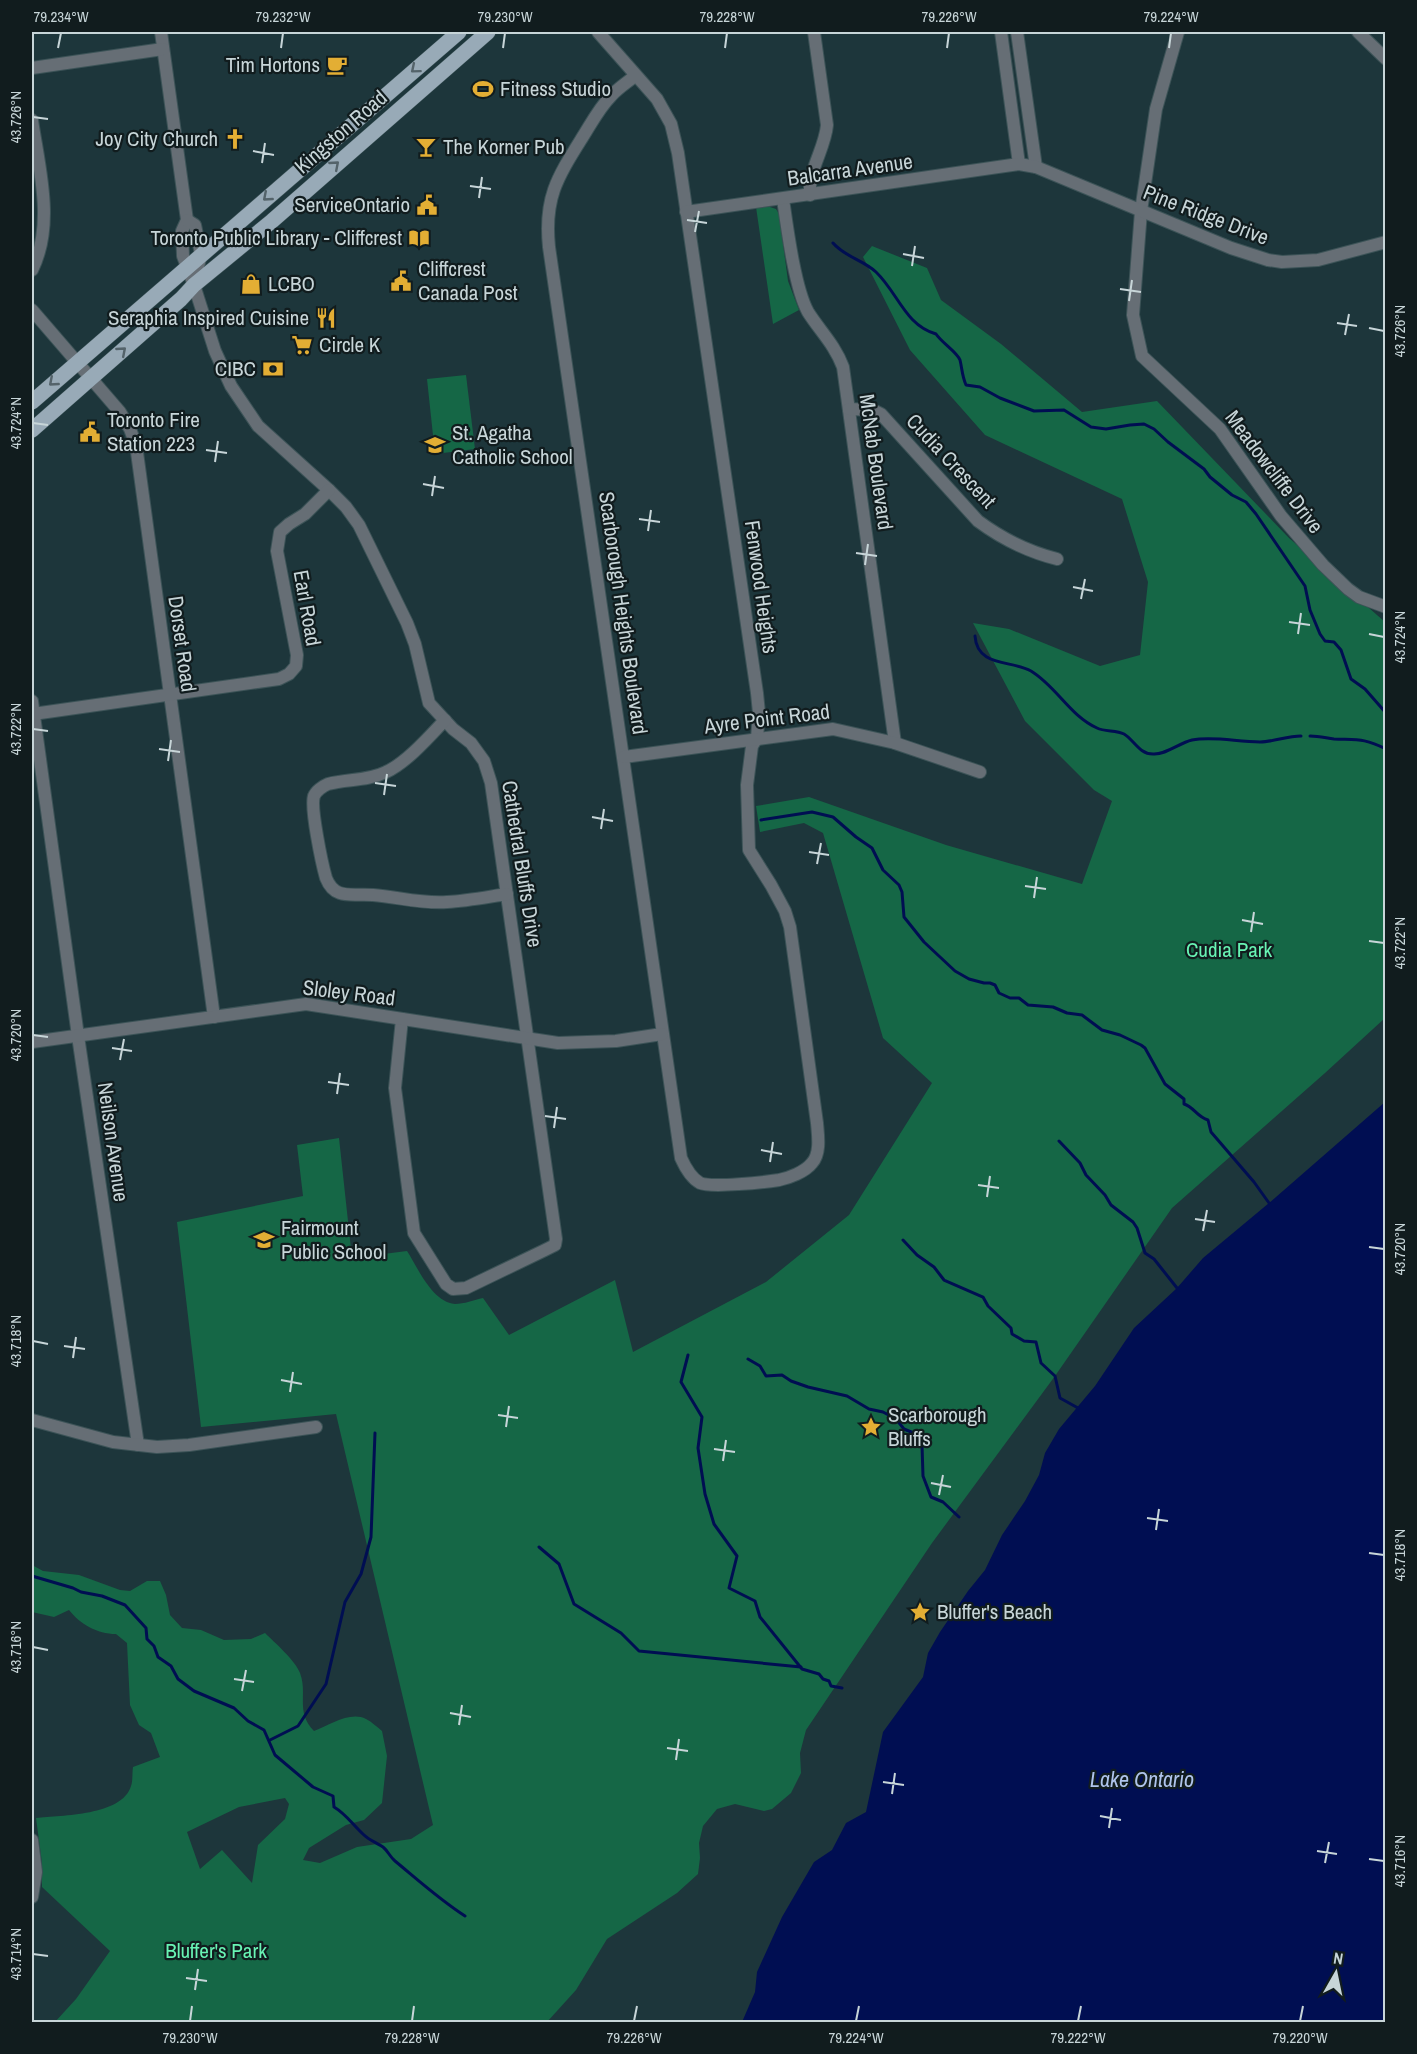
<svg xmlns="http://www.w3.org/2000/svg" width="1417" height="2054" viewBox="0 0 1417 2054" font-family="'Archivo Narrow',sans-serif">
	<rect width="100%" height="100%" fill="#1d363b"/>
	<!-- green -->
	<g fill="#156746" fill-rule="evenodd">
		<polygon points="767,206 776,209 779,214 788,281 799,310 773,324 756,207"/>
		<path d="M872,246L927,268L941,300L1001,344L1082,412L1157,401L1289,538L1385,622V1018L1325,1073L1172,1208L1055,1376L932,1543L806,1730L800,1753L801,1773L791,1793L772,1809L764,1811L735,1804L717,1809L703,1826L699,1843L700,1858L698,1874L677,1893L607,1939L576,1990L547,2022H55L76,1999L110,1951L42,1887V1863L36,1818C62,1815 122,1816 131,1786C133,1781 132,1773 133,1767L160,1757L151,1733L139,1725L130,1705L127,1643L116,1634C97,1634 80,1624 69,1610L54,1617L32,1612V1565L43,1571L79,1575L120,1590L130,1591L147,1581H160L166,1595L170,1615L182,1628L201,1630L224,1640L251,1639L265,1633C275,1643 295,1660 300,1673C308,1694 295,1712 314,1731C330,1725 350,1711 366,1719C372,1722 377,1727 382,1731L387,1756L382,1803L364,1820L346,1825L309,1848L303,1860L320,1863L357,1847L411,1839L433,1825L336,1414L201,1427L177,1222L303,1196L297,1145L339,1138L352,1258L407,1251C418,1268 432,1302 455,1304C464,1304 474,1300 483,1298L509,1335L615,1280L633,1352L766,1282L849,1215L932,1083L883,1038L823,833L804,823L760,832L756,806L809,797L946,845L1082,884L1112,801L1094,790L1025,721L973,623L1009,629L1100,666L1140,655L1148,582L1122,499L985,435L910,350L863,257ZM285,1798L289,1804L285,1819L258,1845L252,1883L222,1850L200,1869L187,1832L239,1807Z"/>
		<polygon points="466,375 475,449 435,454 427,379"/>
	</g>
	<!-- water -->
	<polygon fill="#000e52" points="1385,1102 1385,2022 742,2022 755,1992 757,1972 782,1917 814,1862 832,1850 846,1823 866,1812 883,1732 923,1677 928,1653 940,1632 968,1591 985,1570 1002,1535 1025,1501 1039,1475 1045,1453 1059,1429 1095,1386 1134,1328 1177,1288 1203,1258 1269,1203"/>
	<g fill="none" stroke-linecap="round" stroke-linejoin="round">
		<!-- stream -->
		<g stroke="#000e52" stroke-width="3">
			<path d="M833,243C845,257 863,260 876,272C898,293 905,325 936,334C942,343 957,352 960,360C962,368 962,376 966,385L980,387L1000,398L1034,411L1064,410L1091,427L1106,429L1130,425L1144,424L1154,429L1168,442L1204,469L1210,477L1232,495L1246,502L1256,514L1305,586L1310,610L1320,634L1325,641L1334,642L1341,650L1351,679L1365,689L1386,713"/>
			<path d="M975,636C977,667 1011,660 1031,671C1056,686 1070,716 1097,728C1105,732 1116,730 1124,734C1134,740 1139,754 1153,754C1166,755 1179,743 1192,740C1214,736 1237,742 1260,742C1273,742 1287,736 1301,736"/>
			<path d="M1310,736C1319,736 1326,738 1334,739C1358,740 1364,738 1386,749"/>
			<path d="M761,820L812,812L833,817L856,837L872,848L883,870L899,885L902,892L904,917L924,942L955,971L969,979L984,983H990L995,985L999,993L1010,998H1019L1028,1005L1053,1007L1067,1013L1082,1015L1102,1030L1120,1035L1141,1045L1145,1048L1165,1084L1184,1099V1104C1194,1107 1197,1117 1208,1120L1211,1132L1254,1182L1269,1203"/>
			<polyline points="1059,1141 1080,1163 1086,1175 1105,1195 1111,1205 1133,1222 1137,1228 1145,1253 1154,1259 1177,1288"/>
			<polyline points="903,1240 917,1255 934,1267 944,1280 983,1297 988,1306 1011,1328 1012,1334 1024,1341 1036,1342 1041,1363 1055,1376 1060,1398 1078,1408"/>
			<polyline points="688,1355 681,1382 702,1417 698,1448 705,1494 714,1524 737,1556 729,1588 755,1601 760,1617 802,1669 819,1674 823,1679 829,1681 831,1686 842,1688"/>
			<polyline points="748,1359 760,1366 766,1376 782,1375 791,1381 808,1387 847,1396 869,1409 883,1412 896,1419 904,1429 916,1434 922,1445 923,1476 931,1497 943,1502 959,1517"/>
			<polyline points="539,1547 559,1564 574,1604 621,1633 639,1651 801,1667"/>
			<path d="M32,1576L73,1588L81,1592L102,1596L125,1605L146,1628L147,1639L154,1646L158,1657L171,1666L178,1679L194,1691L234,1708L248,1721L264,1730L275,1755L313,1787L333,1796L334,1807C346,1814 353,1825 364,1835C369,1840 377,1843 383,1847C388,1851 390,1857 395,1861C418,1880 440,1900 465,1916"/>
			<polyline points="270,1740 298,1726 326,1684 345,1602 361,1574 371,1537 375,1433"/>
		</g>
		<!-- minor casing -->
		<g stroke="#3c5357" stroke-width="14">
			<g id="minor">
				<polyline points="161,32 187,220 182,231 183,256 194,285 215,351 231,386 258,426 329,490 346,507 359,525 407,623 415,644 429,703 453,729 471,743 484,761 491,783 556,1239 555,1245 545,1250 466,1288 453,1289 446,1284 414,1233 395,1088 402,1019"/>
				<path d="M598,32L657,99L671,124L678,153L757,693L759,713L757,738L752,746L747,785L749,850L771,885L785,911L790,927L817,1123C818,1135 821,1153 812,1163C805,1172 789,1178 779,1180C766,1182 711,1188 700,1183C691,1178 685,1167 681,1158L549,247C544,198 557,178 582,138C591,124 599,108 611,96C618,88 628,82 636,75"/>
				<polyline points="1001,32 1019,164"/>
				<polyline points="1017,32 1036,167"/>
				<polyline points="1178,32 1156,109 1141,211 1133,315 1142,356 1220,429 1281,516 1323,565 1348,589 1359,597 1386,607"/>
				<polyline points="1358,32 1386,59"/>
				<polyline points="32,68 163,49"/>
				<path d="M32,120C39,168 55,224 32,270"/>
				<path d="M810,195C808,170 825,149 827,125L814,32"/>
				<path d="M783,199C787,227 795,289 808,312C820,331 835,345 843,367L895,743"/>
				<polyline points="686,212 1019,164 1036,167 1231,248 1268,260 1282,262 1318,260 1386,242"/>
				<polyline points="187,220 195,225 201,254 194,285"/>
				<polyline points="32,310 120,412 130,429 136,445 214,1017"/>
				<path d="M849,409L873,410L881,414L978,521C1001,538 1029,552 1057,559"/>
				<polyline points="32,701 78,1036 138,1445"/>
				<polyline points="33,714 279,679 289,674 296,666 297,655 277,551 280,532 289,524 305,514 329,490"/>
				<path d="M445,720C429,737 406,763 386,772C368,781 347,779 328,784C323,786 316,791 314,796C310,807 322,864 326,878C335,901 353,893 373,895C398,897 422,904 447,902C467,901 487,897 507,894"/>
				<polyline points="624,757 833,729 895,743 980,772"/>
				<polyline points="32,1042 306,1004 558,1043 616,1041 662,1034"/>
				<polyline points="32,1420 113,1442 157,1447 189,1445 316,1427"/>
				<polyline points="32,1840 36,1872 32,1897"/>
			</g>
		</g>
		<!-- major casing -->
		<g stroke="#3c5357" stroke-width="16">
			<g id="major">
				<polyline points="32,402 459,32"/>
				<polyline points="32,430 181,299 194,285 272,221 488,32"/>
			</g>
		</g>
		<!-- minor -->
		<use href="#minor" stroke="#666e75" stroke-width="12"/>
		<!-- major -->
		<use href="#major" stroke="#98aab7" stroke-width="15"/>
	</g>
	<!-- one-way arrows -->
	<defs><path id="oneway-chevron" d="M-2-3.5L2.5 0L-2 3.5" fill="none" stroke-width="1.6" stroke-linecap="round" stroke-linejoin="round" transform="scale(1.5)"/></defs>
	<g stroke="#54636a">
		<use href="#oneway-chevron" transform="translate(415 69) rotate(140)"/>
		<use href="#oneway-chevron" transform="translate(335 165) rotate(-41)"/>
		<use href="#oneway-chevron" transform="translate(267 197) rotate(139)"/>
		<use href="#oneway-chevron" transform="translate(122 351) rotate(-41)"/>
		<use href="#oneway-chevron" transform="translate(53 382) rotate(139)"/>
	</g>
	<!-- ticks -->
	<path fill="none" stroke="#c7d5d8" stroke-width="2" d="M58,48L61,33M281,48L283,33M503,48L505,33M725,48L727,33M947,48L949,33M1169,48L1171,33M33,117L48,119M253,151L274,155M262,163L265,143M470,186L491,189M479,198L482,177M687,220L707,223M695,232L699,211M903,254L924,258M912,266L915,246M1120,289L1141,292M1129,301L1132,280M1337,323L1357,326M1369,328L1384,331M1345,335L1349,314M33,423L48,425M206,450L227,453M215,462L218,441M423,484L444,488M432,496L435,476M639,519L660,522M648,531L651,510M856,553L877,556M865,565L868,544M1073,587L1093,591M1081,599L1085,579M1289,622L1310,625M1298,634L1301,613M1369,634L1384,637M33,729L48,731M159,749L180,752M168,761L171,740M375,783L396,786M384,795L387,774M592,817L613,821M601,829L604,809M809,852L829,855M817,864L821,843M1025,886L1046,889M1034,898L1037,877M1242,920L1263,924M1251,932L1254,912M1369,941L1384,943M33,1035L48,1037M112,1048L132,1051M120,1060L124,1039M328,1082L349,1085M337,1094L340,1073M545,1116L566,1119M554,1128L557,1107M761,1150L782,1154M770,1162L773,1142M978,1185L999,1188M987,1197L990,1176M1195,1219L1215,1222M1203,1231L1207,1210M1369,1247L1384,1249M33,1341L48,1344M64,1346L85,1349M73,1358L76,1337M281,1380L302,1384M290,1392L293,1372M498,1415L518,1418M506,1427L509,1406M714,1449L735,1452M723,1461L726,1440M931,1483L951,1487M939,1495L943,1475M1147,1518L1168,1521M1156,1530L1159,1509M1369,1553L1384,1555M33,1647L48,1650M234,1679L254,1682M242,1691L246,1670M450,1713L471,1717M459,1725L462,1705M667,1748L688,1751M676,1760L679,1739M883,1782L904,1785M892,1794L895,1773M1100,1816L1121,1820M1109,1828L1112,1808M1317,1851L1337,1854M1369,1859L1384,1861M1325,1863L1329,1842M33,1954L48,1956M186,1978L207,1981M195,1990L198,1969M190,2021L192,2006M412,2021L414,2006M634,2021L637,2006M856,2021L859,2006M1078,2021L1081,2006M1300,2021L1303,2006"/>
	<!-- icons -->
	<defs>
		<g id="cafe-bare" transform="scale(1.62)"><path d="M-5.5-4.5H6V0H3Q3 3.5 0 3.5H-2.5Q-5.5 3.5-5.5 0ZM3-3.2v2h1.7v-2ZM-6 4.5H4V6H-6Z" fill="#e3ae34" stroke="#111c1e" stroke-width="2.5" paint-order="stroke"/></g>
		<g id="stadium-bare" transform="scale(1.62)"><path d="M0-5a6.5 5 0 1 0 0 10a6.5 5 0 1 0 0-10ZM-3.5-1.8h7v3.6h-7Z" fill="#e3ae34" stroke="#111c1e" stroke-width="2.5" paint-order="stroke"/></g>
		<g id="church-bare" transform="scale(1.62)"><path d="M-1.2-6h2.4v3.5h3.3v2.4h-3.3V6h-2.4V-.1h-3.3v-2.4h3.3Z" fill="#e3ae34" stroke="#111c1e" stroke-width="2.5" paint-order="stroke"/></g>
		<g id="bar-bare" transform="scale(1.62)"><path d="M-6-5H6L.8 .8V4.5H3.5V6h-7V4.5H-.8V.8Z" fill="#e3ae34" stroke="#111c1e" stroke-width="2.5" paint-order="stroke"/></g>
		<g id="civic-bare" transform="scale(1.62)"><path d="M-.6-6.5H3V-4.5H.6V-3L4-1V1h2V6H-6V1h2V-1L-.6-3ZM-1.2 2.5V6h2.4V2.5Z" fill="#e3ae34" stroke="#111c1e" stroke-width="2.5" paint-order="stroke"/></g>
		<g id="library-bare" transform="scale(1.62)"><path d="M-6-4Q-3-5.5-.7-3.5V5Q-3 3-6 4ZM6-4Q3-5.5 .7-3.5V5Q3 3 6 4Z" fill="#e3ae34" stroke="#111c1e" stroke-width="2.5" paint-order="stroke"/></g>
		<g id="shop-bare" transform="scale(1.62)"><path d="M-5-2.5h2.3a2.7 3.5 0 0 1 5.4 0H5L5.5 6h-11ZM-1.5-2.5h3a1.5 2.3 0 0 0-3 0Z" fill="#e3ae34" stroke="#111c1e" stroke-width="2.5" paint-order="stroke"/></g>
		<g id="restaurant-bare" transform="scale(1.62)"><path d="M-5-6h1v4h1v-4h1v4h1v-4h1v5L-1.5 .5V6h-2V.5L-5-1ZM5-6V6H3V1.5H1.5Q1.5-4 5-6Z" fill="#e3ae34" stroke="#111c1e" stroke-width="2.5" paint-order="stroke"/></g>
		<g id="supermarket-bare" transform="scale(1.62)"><path d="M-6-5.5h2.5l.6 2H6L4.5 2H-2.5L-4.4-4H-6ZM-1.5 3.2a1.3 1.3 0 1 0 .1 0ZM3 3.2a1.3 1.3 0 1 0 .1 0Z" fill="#e3ae34" stroke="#111c1e" stroke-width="2.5" paint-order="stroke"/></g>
		<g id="bank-bare" transform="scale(1.62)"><path d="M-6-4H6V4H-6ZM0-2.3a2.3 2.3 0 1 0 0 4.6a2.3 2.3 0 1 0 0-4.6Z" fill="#e3ae34" stroke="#111c1e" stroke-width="2.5" paint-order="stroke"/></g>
		<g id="school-bare" transform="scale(1.62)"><path d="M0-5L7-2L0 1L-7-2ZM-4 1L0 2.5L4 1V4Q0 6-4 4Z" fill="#e3ae34" stroke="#111c1e" stroke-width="2.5" paint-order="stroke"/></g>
		<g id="sight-bare" transform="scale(1.62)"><path d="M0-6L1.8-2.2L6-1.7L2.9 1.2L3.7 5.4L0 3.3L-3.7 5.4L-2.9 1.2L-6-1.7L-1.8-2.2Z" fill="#e3ae34" stroke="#111c1e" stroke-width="2.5" paint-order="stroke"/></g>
	</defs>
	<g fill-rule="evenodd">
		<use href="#cafe-bare" x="337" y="65"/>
		<use href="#stadium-bare" x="483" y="89"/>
		<use href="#church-bare" x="235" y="139"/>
		<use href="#bar-bare" x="426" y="147"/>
		<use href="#civic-bare" x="427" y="205"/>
		<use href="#library-bare" x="419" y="238"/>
		<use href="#civic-bare" x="401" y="281"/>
		<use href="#shop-bare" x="251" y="284"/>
		<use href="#restaurant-bare" x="326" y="318"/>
		<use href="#supermarket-bare" x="302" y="345"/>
		<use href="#bank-bare" x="273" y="369"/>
		<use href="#civic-bare" x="90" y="432"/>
		<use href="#school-bare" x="435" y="445"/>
		<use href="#school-bare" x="264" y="1240"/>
		<use href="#sight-bare" x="871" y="1427"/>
		<use href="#sight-bare" x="920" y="1612"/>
	</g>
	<g text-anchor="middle" stroke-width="4.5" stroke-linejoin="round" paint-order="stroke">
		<!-- poi labels -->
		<g font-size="21" fill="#c7d5d8" stroke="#111c1e" text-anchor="start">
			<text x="320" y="72" text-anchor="end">Tim Hortons</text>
			<text x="500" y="96">Fitness Studio</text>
			<text x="218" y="146" text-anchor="end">Joy City Church</text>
			<text x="443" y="154">The Korner Pub</text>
			<text x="410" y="212" text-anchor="end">ServiceOntario</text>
			<text x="402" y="245" text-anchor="end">Toronto Public Library - Cliffcrest</text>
			<text x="418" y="276">Cliffcrest<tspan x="418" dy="24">Canada Post</tspan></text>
			<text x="268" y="291">LCBO</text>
			<text x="309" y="325" text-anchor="end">Seraphia Inspired Cuisine</text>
			<text x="319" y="352">Circle K</text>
			<text x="256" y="376" text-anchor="end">CIBC</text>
			<text x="107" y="427">Toronto Fire<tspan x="107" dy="24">Station 223</tspan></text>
			<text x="452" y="440">St. Agatha<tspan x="452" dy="24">Catholic School</tspan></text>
			<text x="281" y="1235">Fairmount<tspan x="281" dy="24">Public School</tspan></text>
			<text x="888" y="1422">Scarborough<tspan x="888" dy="24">Bluffs</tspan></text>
			<text x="937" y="1619">Bluffer's Beach</text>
		</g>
		<!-- street labels -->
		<g font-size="21" fill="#c7d5d8" stroke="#111c1e">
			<text transform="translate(341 132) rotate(-41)" y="7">Kingston Road</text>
			<text transform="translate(850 170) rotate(-8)" y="7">Balcarra Avenue</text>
			<text transform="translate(1206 215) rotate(21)" y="7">Pine Ridge Drive</text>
			<text transform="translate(951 461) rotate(47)" y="7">Cudia Crescent</text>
			<text transform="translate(876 462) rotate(82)" y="7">McNab Boulevard</text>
			<text transform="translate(1274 472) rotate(53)" y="7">Meadowcliffe Drive</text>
			<text transform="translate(761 587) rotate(82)" y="7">Fenwood Heights</text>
			<text transform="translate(307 608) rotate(80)" y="7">Earl Road</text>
			<text transform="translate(623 613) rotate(82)" y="7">Scarborough Heights Boulevard</text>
			<text transform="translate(182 644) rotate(82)" y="7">Dorset Road</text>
			<text transform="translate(767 719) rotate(-7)" y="7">Ayre Point Road</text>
			<text transform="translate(522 864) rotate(81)" y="7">Cathedral Bluffs Drive</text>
			<text transform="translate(349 993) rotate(7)" y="7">Sloley Road</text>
			<text transform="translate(113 1142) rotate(82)" y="7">Neilson Avenue</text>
		</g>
		<!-- park labels -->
		<g font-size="21" fill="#68f4b4" stroke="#111c1e">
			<text x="1229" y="957">Cudia Park</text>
			<text x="216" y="1958">Bluffer's Park</text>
		</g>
		<!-- water labels -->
		<g font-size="22" font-style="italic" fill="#afc4ec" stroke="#111c1e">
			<text x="1142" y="1787">Lake Ontario</text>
		</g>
	</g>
	<!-- border -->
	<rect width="1417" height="2054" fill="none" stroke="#111c1e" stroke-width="66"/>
	<!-- north arrow -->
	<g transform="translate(1336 1973) rotate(9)" stroke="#111c1e" stroke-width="4.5" paint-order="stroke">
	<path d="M0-4.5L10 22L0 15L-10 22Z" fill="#c7d5d8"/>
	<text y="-9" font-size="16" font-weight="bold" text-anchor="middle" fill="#c7d5d8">N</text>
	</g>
	<rect x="33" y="33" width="1351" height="1988" fill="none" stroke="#c7d5d8" stroke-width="2"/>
	<g font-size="15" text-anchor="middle" fill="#c7d5d8">
		<text x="61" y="22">79.234°W</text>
		<text x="283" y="22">79.232°W</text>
		<text x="505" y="22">79.230°W</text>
		<text x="727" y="22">79.228°W</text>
		<text x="949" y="22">79.226°W</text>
		<text x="1171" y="22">79.224°W</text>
		<text transform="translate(16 117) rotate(-90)" y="5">43.726°N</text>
		<text transform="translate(1400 331) rotate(-90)" y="5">43.726°N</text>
		<text transform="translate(16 423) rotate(-90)" y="5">43.724°N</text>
		<text transform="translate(1400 637) rotate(-90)" y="5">43.724°N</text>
		<text transform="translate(16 729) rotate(-90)" y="5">43.722°N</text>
		<text transform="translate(1400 943) rotate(-90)" y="5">43.722°N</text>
		<text transform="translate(16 1035) rotate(-90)" y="5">43.720°N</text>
		<text transform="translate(1400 1249) rotate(-90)" y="5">43.720°N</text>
		<text transform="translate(16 1341) rotate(-90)" y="5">43.718°N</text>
		<text transform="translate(1400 1555) rotate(-90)" y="5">43.718°N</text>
		<text transform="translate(16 1647) rotate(-90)" y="5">43.716°N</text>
		<text transform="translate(1400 1861) rotate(-90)" y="5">43.716°N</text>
		<text transform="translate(16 1954) rotate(-90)" y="5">43.714°N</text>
		<text x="190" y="2043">79.230°W</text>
		<text x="412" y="2043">79.228°W</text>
		<text x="634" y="2043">79.226°W</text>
		<text x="856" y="2043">79.224°W</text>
		<text x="1078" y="2043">79.222°W</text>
		<text x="1300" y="2043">79.220°W</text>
	</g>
</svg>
